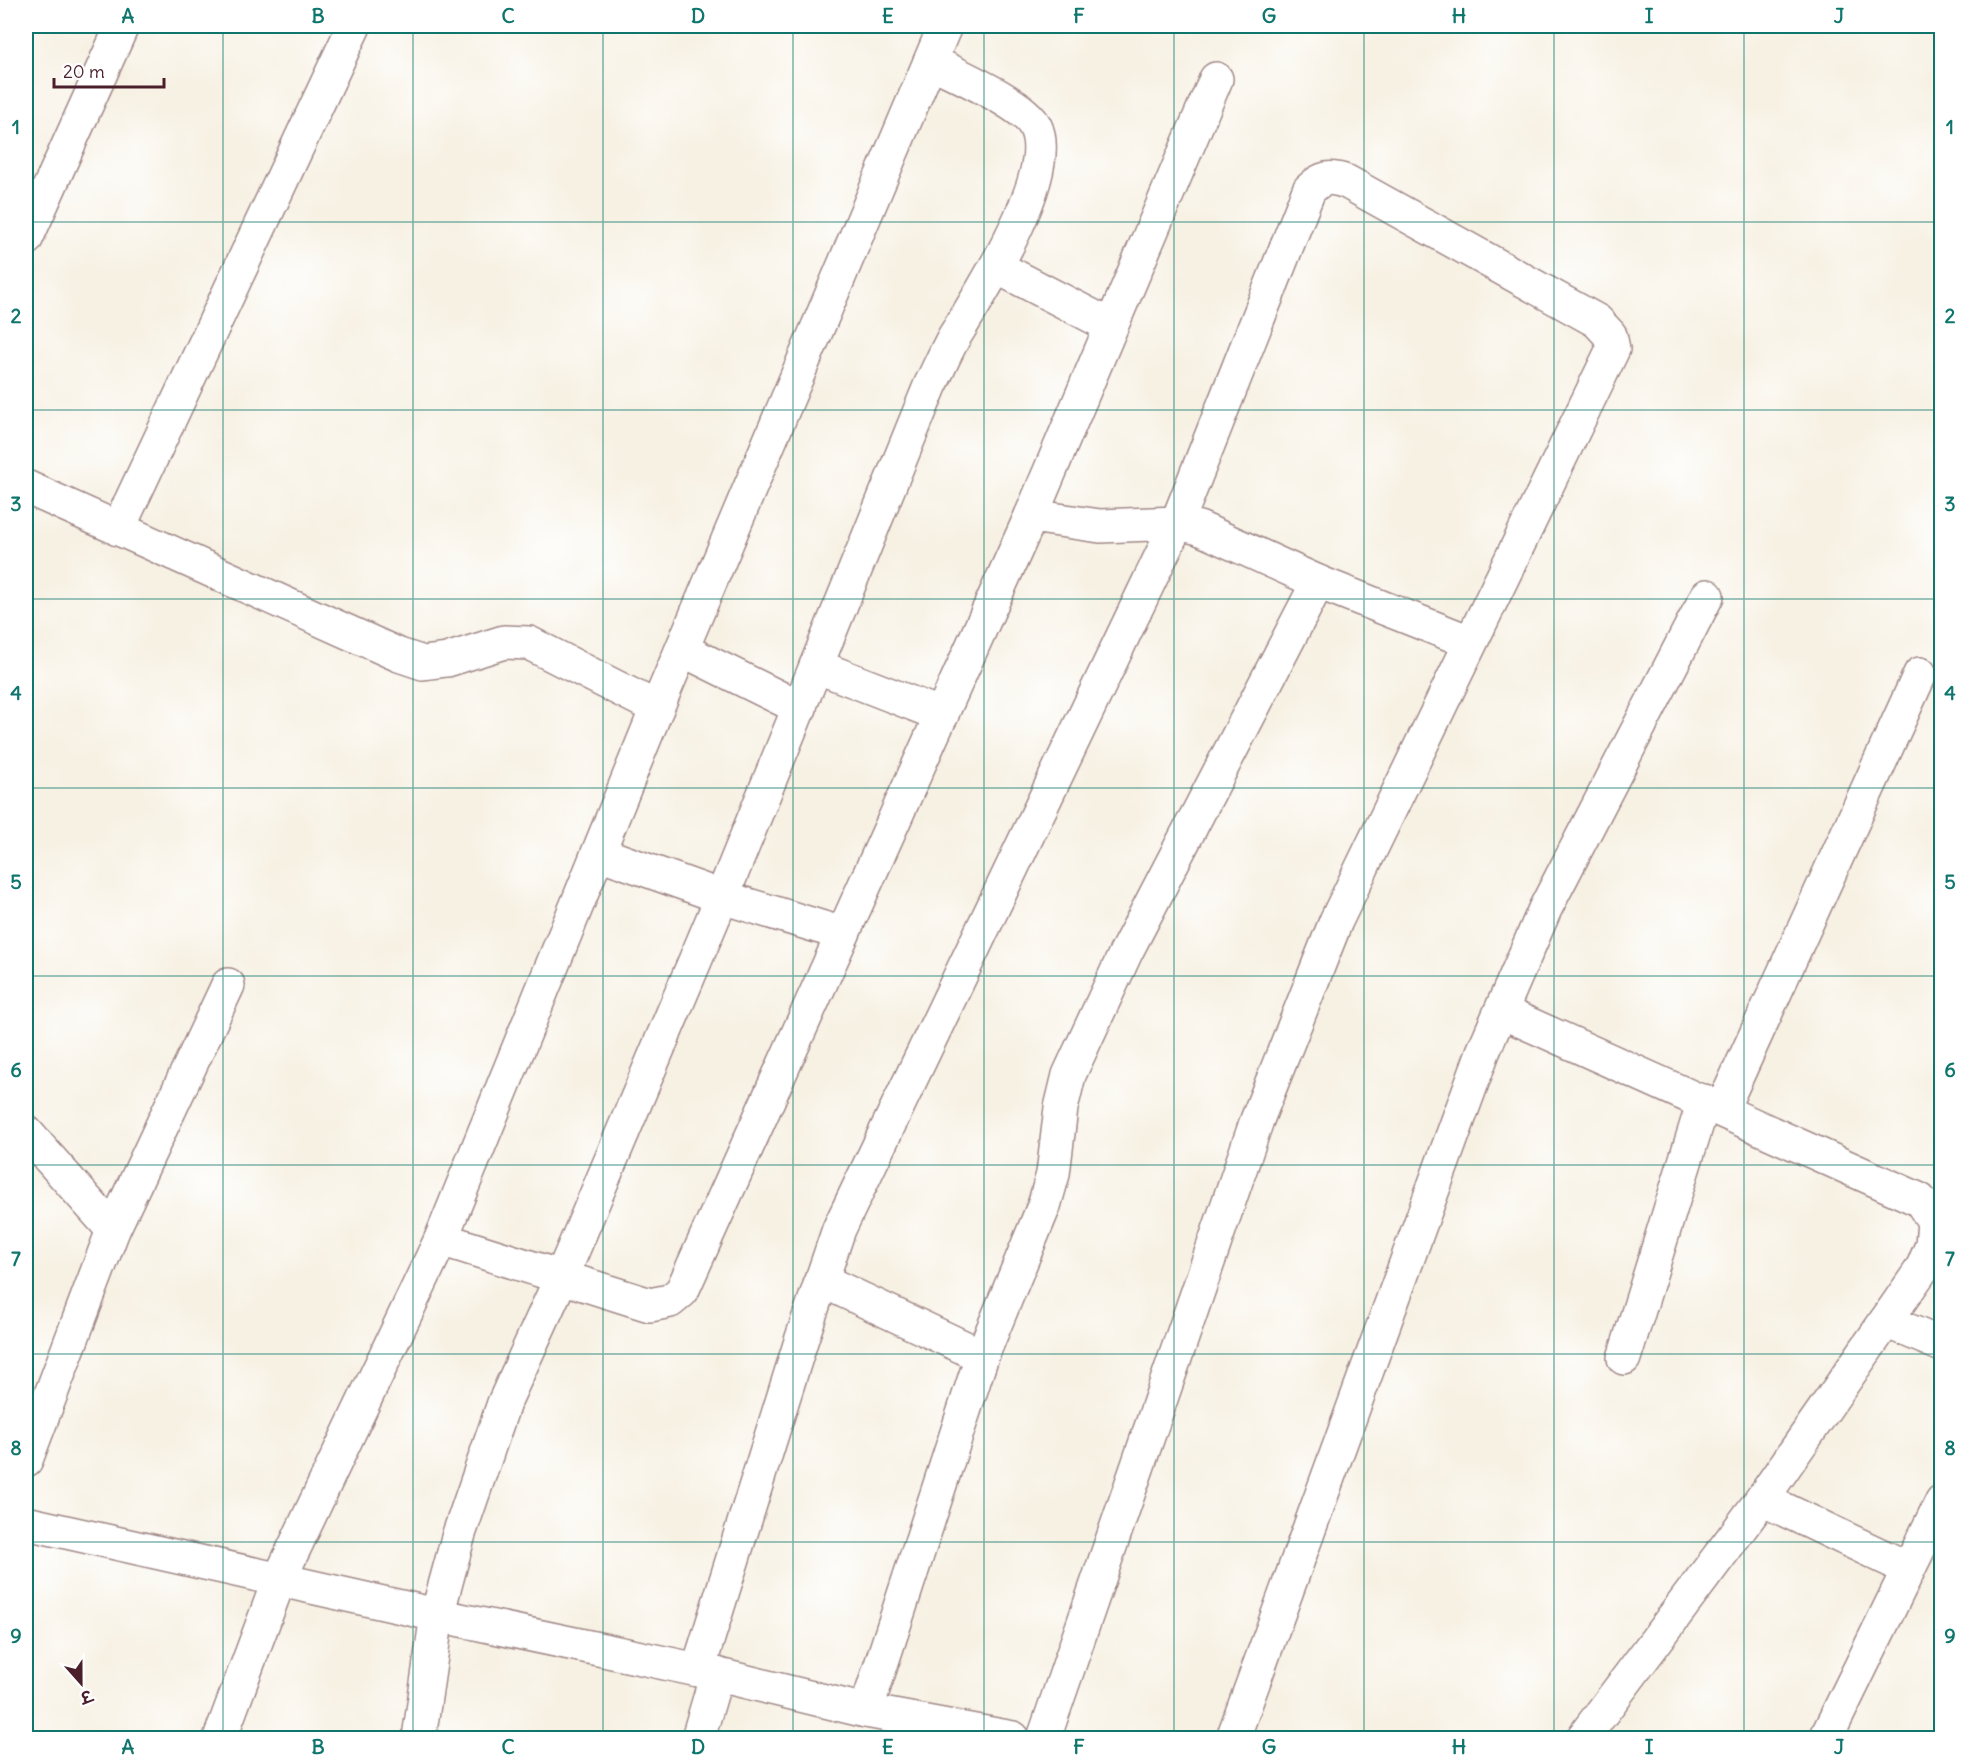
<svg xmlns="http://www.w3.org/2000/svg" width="1967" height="1764" viewBox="0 0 1967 1764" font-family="Delius,'Playpen Sans Deva',sans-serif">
	<rect width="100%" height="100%" fill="#fff"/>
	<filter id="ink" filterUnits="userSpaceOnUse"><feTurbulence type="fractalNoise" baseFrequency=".0167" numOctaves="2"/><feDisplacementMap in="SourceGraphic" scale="12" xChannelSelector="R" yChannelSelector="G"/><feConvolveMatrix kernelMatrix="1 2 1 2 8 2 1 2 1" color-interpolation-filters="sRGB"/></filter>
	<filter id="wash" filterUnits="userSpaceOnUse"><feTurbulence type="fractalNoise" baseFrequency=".008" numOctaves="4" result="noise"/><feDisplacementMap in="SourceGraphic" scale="24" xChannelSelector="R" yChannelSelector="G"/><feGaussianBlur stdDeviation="1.35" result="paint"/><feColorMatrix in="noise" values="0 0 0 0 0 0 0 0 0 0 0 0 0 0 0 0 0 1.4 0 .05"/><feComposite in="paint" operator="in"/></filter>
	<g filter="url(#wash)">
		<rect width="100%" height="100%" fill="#f7f1e3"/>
	</g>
	<g filter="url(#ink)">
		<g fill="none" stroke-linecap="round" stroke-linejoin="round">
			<!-- minor casing -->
			<g stroke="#a08887" stroke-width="36">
				<g id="minor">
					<polyline points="26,239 122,26"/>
					<polyline points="997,267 1111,326"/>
					<polyline points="26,487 399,655 423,663 447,660 504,642 529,643 657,708"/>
					<polyline points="1031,516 1100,526 1177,523 1199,528 1318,582 1470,642"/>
					<polyline points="118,529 354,26"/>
					<polyline points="683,650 800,708"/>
					<polyline points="816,666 942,715"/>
					<polyline points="599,853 722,897 843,934"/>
					<polyline points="1502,1012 1920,1200 1934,1221 1932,1245 1922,1269 1762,1499 1583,1738"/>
					<polyline points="1722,1109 1920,674"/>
					<polyline points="26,1132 113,1230"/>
					<polyline points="441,1239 650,1305 670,1301 682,1291 1031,516 1216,79"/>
					<polyline points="821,1280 982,1356"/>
					<polyline points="1886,1321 1942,1345"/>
					<polyline points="1624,1358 1704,1101"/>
					<polyline points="26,1460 113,1230 228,985"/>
					<polyline points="1762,1499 1907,1568"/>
					<polyline points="26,1523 437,1615 698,1670 866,1711 1013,1738"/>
					<path d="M698,1670L802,1338L839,1229L1177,523L1309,190C1322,177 1330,176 1347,182L1597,321L1610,335L1613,349L1336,921L1257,1120L1044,1738"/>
					<polyline points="866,1711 982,1356 1044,1206 1053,1174 1061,1108 1069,1075 1126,952 1318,582"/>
					<polyline points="220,1738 279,1580 441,1239 657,708 945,26"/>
					<path d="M419,1738L437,1615L459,1534L504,1403L562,1276L722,897L930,386C938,370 945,353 954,337C980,295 1059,173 1035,126C1023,103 957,75 932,62"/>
					<polyline points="698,1738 717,1674"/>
					<polyline points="1233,1738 1483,1052 1545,909 1707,596"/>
					<polyline points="1826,1738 1942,1501"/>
				</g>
			</g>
			<!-- minor -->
			<use href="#minor" stroke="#fff" stroke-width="33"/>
		</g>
	</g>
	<!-- grid -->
	<path fill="none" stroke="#0f766e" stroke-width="1.5" stroke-opacity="0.55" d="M223,26V1738M413,26V1738M603,26V1738M793,26V1738M984,26V1738M1174,26V1738M1364,26V1738M1554,26V1738M1744,26V1738M26,222H1942M26,410H1942M26,599H1942M26,788H1942M26,976H1942M26,1165H1942M26,1354H1942M26,1542H1942"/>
	<!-- margin -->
	<rect width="1967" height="1764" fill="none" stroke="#fff" stroke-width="66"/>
	<!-- north arrow -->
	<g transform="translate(81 1683) rotate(159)" stroke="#ffffff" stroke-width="4.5" paint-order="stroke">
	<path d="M0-4.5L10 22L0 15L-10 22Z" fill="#4a1f2b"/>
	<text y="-9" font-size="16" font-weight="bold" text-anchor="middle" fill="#4a1f2b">उ</text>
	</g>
	<!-- scale -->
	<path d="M54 78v9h110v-9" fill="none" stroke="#4a1f2b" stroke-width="3"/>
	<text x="63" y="78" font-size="18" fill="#4a1f2b" stroke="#ffffff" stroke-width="4.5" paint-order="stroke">20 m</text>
	<rect x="33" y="33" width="1901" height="1698" fill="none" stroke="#0f766e" stroke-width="2"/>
	<g font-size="20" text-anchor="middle" font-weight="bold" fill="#0f766e">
		<text x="128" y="23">A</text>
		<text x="318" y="23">B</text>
		<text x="508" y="23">C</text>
		<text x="698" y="23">D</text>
		<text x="888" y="23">E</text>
		<text x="1079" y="23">F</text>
		<text x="1269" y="23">G</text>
		<text x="1459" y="23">H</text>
		<text x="1649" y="23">I</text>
		<text x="1839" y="23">J</text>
		<text x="16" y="134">1</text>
		<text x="1950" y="134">1</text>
		<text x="16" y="323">2</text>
		<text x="1950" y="323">2</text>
		<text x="16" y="511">3</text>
		<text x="1950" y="511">3</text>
		<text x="16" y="700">4</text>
		<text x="1950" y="700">4</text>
		<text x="16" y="889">5</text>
		<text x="1950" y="889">5</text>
		<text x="16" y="1077">6</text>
		<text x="1950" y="1077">6</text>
		<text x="16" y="1266">7</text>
		<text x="1950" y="1266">7</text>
		<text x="16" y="1455">8</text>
		<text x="1950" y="1455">8</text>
		<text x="16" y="1643">9</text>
		<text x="1950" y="1643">9</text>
		<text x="128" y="1754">A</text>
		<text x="318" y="1754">B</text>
		<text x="508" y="1754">C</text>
		<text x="698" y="1754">D</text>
		<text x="888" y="1754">E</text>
		<text x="1079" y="1754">F</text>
		<text x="1269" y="1754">G</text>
		<text x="1459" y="1754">H</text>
		<text x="1649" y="1754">I</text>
		<text x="1839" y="1754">J</text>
	</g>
</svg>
